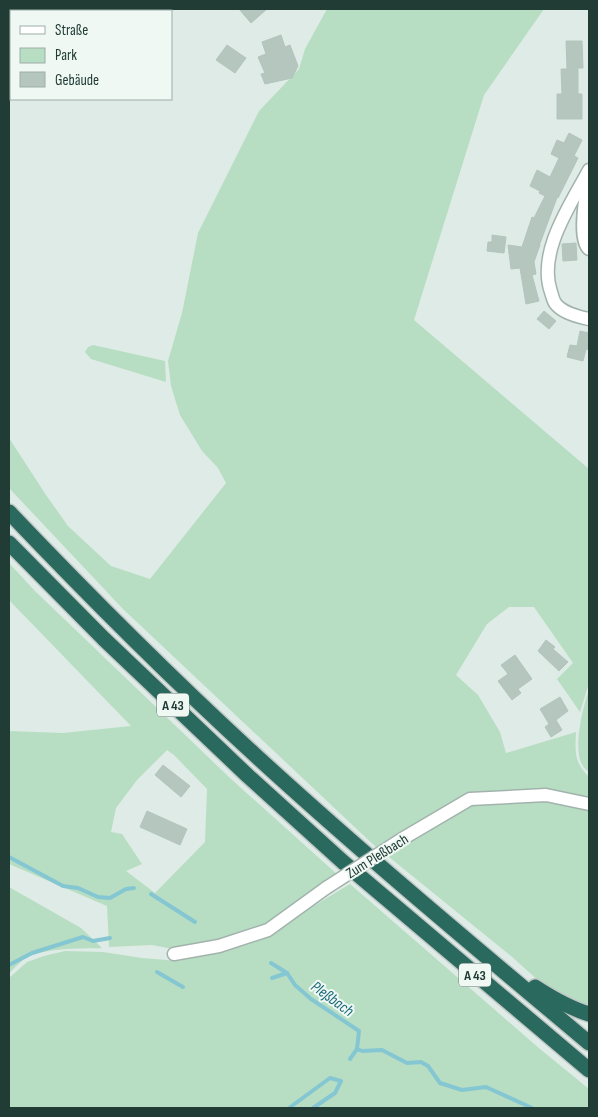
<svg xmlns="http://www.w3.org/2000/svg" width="598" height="1117" viewBox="0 0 598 1117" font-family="'Sofia Sans Condensed',sans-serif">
	<rect width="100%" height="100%" fill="#dfebe6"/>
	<!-- green -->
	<g fill="#b7dec2" fill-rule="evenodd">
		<path d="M327,9H544L484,95L414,320L589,469V683L580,712L557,679L573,663L534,607H509L487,624L456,675L478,695L500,732L506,753L576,732C575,753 574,762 589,777V802L470,797L378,849L123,609L9,488V438L46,495L68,526L111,566L150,579L226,483L218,468L202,451L180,415L171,386L168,361L182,313L198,233L259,111L299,69L305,49Z"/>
		<polygon points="93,345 165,361 166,382 91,359 85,352 88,347"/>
		<path d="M9,563L35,591L230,778L339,876L275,921L216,943L173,949L152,945L109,947L107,906L9,864V731L63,733L131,726L9,600ZM167,750L174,755L207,789L205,842L155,893L126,871L142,864L122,834L111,832L116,808L137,780Z"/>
		<path d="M589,690V772C587,770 585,769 583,766C572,751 583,707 589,690Z"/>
		<polygon points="546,797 589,807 589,1008 550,991 511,956 389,857 407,845 402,839 471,801"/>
		<polygon points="350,884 540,1049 589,1089 589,1108 9,1108 9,978 27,962 44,956 65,951 103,952 142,958 179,961 269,933"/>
		<path d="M9,887L81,928L102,948C81,949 41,947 23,960C18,964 13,969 9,974Z"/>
	</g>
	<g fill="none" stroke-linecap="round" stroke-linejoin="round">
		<!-- stream -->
		<g stroke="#85c6d3" stroke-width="4">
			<polyline points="9,857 63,886 78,888 98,897 110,898 126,889 134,888"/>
			<polyline points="151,894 195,922"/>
			<polyline points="271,963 287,973 295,985 311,999 359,1031 357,1049 362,1051 382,1050 407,1063 421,1062 428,1066 440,1083 462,1090 486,1087 532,1108"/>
			<polyline points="9,965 32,953 83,937 93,941 110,938"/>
			<polyline points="157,972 183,987"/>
			<polyline points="272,978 287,973"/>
			<polyline points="350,1059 357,1049"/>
			<polyline points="289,1108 330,1078 341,1081 335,1093 313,1108"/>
		</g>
	</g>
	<!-- building -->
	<g fill="#b5c6bf" stroke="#b2c5bd">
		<polygon points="239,9 267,9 251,23"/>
		<polygon points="281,35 285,47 290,45 298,66 292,78 265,84 261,74 265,73 258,57 266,54 262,42"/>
		<polygon points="566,41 582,41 583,68 578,68 578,94 582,94 582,119 557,119 557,94 562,94 561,69 567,69"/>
		<polygon points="227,45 246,58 235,73 216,60"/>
		<polygon points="569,133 582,140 574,156 578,158 558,198 558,195 539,246 540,245 534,262 536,274 532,275 539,301 526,304 520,268 511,269 508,245 522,247 532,217 534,218 545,196 539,193 540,191 530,186 537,170 550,177 559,158 551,154 557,140 564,143"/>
		<polygon points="492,235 506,237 504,253 487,251 488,242 492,242"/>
		<polygon points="576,243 577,260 563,261 562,244"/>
		<polygon points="544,311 556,321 549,329 537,319"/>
		<polygon points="580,331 589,333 589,350 586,349 583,361 567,357 570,345 577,346"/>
		<polygon points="546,640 555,647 553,649 568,662 559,671 538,651"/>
		<polygon points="515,655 532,679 518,689 521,693 512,700 498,681 508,674 501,665"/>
		<polygon points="560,697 568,711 556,720 562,730 551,737 545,727 549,724 540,709"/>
		<polygon points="163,765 190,786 181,797 155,775"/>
		<polygon points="147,811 187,829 180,845 140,827"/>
	</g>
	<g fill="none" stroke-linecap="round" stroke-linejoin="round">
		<!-- minor casing -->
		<g stroke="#a2b3ad" stroke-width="15">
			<g id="minor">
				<path d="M589,170C571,204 537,252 551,292C552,295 553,300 555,303C561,312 579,317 589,319"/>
				<path d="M589,178C586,193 577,239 589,249"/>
				<polyline points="402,839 470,799 546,795 589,804"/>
				<polyline points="174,954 219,946 268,930 326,888"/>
			</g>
		</g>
		<!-- highway casing -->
		<g stroke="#c1c8c6" stroke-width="18">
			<g id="highway">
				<path d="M9,512C88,595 169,676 254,754C363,854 476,948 589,1043"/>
				<polyline points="9,543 104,639 248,776 343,862 589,1070"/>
				<path d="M535,987C552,998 569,1008 589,1014"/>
			</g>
		</g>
		<!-- minor -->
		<use href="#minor" stroke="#fff" stroke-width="12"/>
		<!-- highway -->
		<use href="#highway" stroke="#2a695d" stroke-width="15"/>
		<!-- minor-bridge casing -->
		<g stroke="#a2b3ad" stroke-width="15" stroke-linecap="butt">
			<polyline id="minor-bridge" points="326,888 402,839"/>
		</g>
		<!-- minor-bridge -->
		<use href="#minor-bridge" stroke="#fff" stroke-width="12"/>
	</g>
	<g text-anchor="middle" stroke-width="4" stroke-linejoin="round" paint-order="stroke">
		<!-- shield labels -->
		<g fill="#f0f8f4" stroke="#5e746e" stroke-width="1">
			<rect x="157" y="693.5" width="32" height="23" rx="4"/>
			<rect x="459" y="963.5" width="32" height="23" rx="4"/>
		</g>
		<g font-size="14" font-weight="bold" fill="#203c35">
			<text x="173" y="710">A 43</text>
			<text x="475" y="980">A 43</text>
		</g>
		<!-- street labels -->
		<g font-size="15" fill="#203c35" stroke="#f0f8f4">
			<text transform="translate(377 856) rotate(-32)" y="5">Zum Pleßbach</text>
		</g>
		<!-- water labels -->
		<g font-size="16" font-style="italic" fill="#18697a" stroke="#f0f8f4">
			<text transform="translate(333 998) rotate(36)" y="6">Pleßbach</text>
		</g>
	</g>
	<!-- border -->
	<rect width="598" height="1117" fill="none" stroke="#203c35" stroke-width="20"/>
	<!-- legend -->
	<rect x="10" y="10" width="162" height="90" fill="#f0f8f4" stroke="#9dada8"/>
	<rect x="20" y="26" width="25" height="8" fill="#ffffff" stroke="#9dada8"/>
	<text x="55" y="35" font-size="15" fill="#203c35">Straße</text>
	<rect x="20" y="48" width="25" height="15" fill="#b7dec2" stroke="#9dada8"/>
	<text x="55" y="60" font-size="15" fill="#203c35">Park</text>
	<rect x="20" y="72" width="25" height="15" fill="#b5c6bf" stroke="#9dada8"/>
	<text x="55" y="85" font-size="15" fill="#203c35">Gebäude</text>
</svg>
